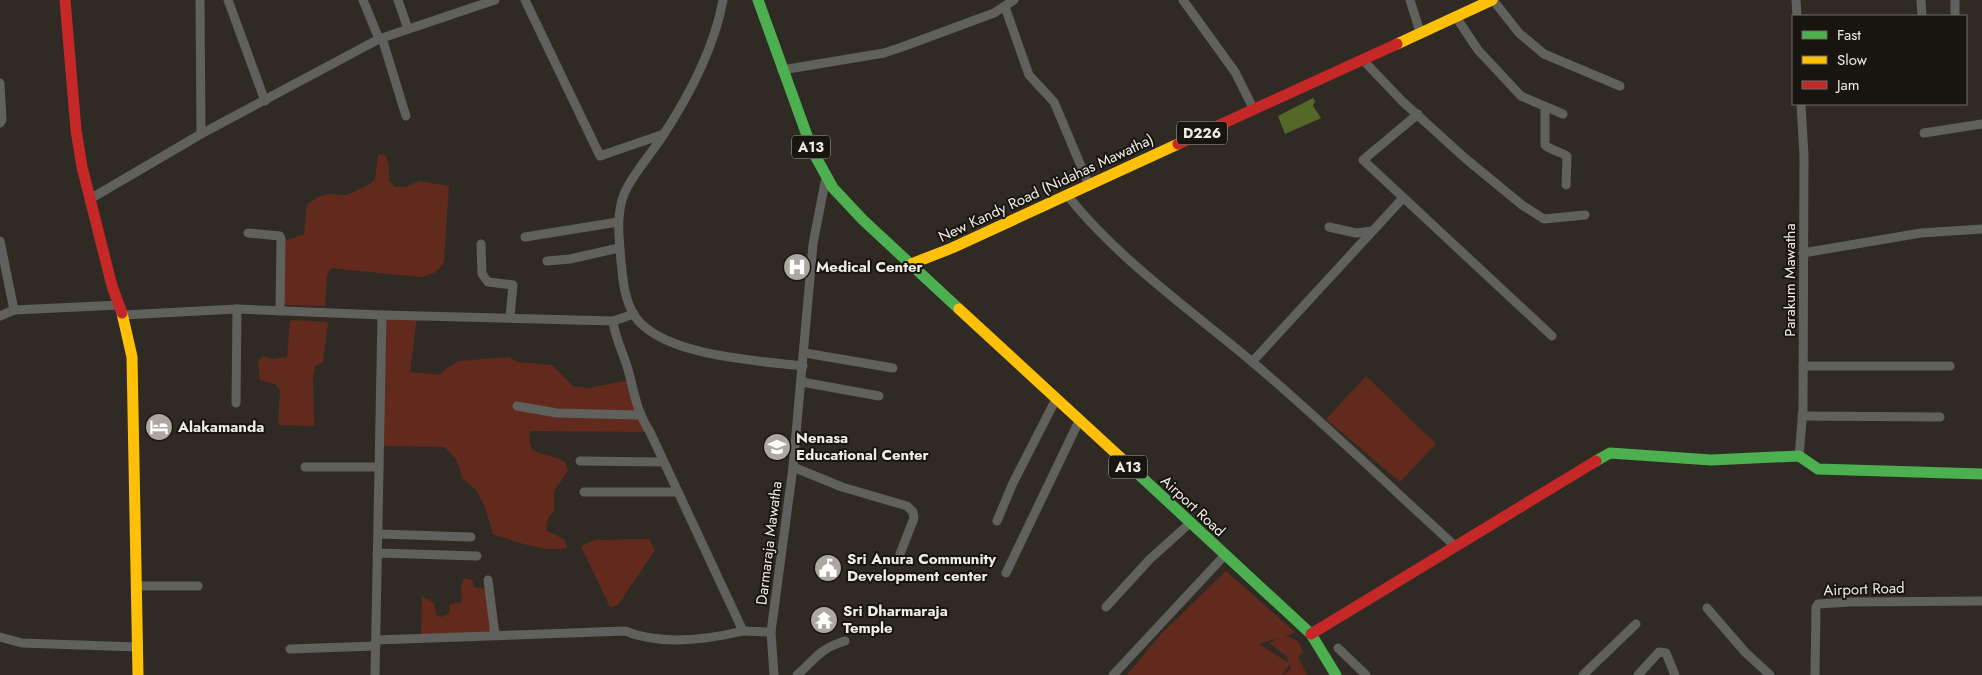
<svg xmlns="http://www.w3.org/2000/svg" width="1982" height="675" viewBox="0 0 1982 675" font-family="Jost,sans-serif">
	<rect width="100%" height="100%" fill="#2f2b24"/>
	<!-- green -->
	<g fill="#612a1d" fill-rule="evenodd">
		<path d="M378,154L385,155L389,165V181L395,187H406L419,181L449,186L444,262C438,273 431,275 419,277L331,268L327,276L325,306L286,305L282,297L285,241L304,234L307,205L316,198L328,194L347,195L370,184L375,179Z"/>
		<path d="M380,315L417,316L410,372L440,375L447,368L459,361L509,357L517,362L552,365L573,386L588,388L630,380L650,432L530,431L529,440L532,450C543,455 555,456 565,462L568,471L554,491V510L548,518L546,530L565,540L567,548C543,552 516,542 493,534L485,507L477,491L463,479L457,461L445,447L386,446L379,443Z"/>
		<polygon points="294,320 328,322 323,362 315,366 313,376 314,426 281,425 278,422 280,391 275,384 260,380 258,363 262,356 273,359 287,357 290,321"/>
		<polygon points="1366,376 1436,444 1400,482 1326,419"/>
		<polygon points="649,539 655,550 618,605 610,607 581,546 595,540"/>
		<path d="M1226,571L1295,632L1286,636L1298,641L1303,652L1298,657L1307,675H1283L1291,669L1290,664L1282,675H1127L1161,634ZM1279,638L1269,643L1287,657L1289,663L1259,644Z"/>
		<polygon points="464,578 472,580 474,587 486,589 491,635 421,638 422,596 434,603 436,615 442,617 449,613 450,604 462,602 461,587"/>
	</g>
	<!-- water -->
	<polygon fill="#546927" points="1313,98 1315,101 1313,106 1321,118 1285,134 1278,116"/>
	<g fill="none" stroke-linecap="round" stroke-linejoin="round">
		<!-- street -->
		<g stroke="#60605c" stroke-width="9">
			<polyline points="200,0 201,134"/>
			<polyline points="228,0 265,101"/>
			<polyline points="363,0 379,39"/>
			<polyline points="398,0 408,29"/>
			<polyline points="525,0 600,156 664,134"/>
			<path d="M723,0C714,50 688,98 660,140C649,156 631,177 624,194C616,215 619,238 621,261C623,280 624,298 634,315C660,356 759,361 803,366"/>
			<polyline points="1183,0 1235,72 1254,110"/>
			<polyline points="1410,0 1420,32"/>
			<polyline points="1493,0 1519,33 1544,54 1620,86"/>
			<polyline points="1796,0 1797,16"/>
			<polyline points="1921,0 1922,16"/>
			<polyline points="1955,0 1955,16"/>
			<polyline points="1005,7 1029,75 1054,102 1089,185"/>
			<polyline points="1456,17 1478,50 1521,96 1563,114"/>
			<polyline points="382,38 406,116"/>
			<polyline points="1362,59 1402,101 1466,159 1522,205 1544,219 1585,215"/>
			<polyline points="782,70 884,53 902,47 994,13 1014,0"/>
			<polyline points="0,83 2,120 0,123"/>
			<path d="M1545,107V145C1552,151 1559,151 1567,156L1566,185"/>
			<polyline points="1418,114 1363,160 1552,336"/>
			<polyline points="1924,133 1982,124"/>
			<path d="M1067,195C1118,259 1188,308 1250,360C1320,419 1387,484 1455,546"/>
			<polyline points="90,199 201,134 379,39 495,0"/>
			<polyline points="1329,227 1356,233 1372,231"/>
			<polyline points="248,233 280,236 281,239 280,311"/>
			<polyline points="525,237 618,222"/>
			<polyline points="0,241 14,310 0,316"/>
			<polyline points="481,244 482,274 488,282 513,285 510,317"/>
			<polyline points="1803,253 1921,233 1982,229"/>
			<polyline points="547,261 570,259 619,248"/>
			<polyline points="14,310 120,305"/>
			<polyline points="123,315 237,309 382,315"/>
			<path d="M613,321C615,338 622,350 627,366C634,390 636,411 650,432L743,631L771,632"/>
			<polyline points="805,353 893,368"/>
			<polyline points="1252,362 1403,198"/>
			<polyline points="1803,366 1950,366"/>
			<polyline points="802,382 879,396"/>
			<polyline points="236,403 237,309"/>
			<polyline points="517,406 557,413 639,415"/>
			<polyline points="1802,416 1940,417"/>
			<polyline points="1799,456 1803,409 1804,156 1801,104"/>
			<polyline points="580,461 663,462"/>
			<polyline points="305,467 379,467"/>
			<polyline points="793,467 842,487 907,506 913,512 914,518 900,554"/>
			<polyline points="584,492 676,492"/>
			<polyline points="997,521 1013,483 1056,399"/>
			<polyline points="378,534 471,537"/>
			<polyline points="377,553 477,556"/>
			<polyline points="1006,573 1079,421"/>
			<polyline points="488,580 495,635"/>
			<polyline points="137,586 198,586"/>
			<polyline points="1106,607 1150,559 1190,523"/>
			<polyline points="1707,608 1745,652 1770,675"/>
			<polyline points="0,637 22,643 138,647"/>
			<path d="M376,640L625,631C660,645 706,640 743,631"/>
			<polyline points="1338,648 1366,675"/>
			<polyline points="290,649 376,646"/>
			<polyline points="375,675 382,315 613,321 634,314"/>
			<polyline points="774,675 771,632 793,467 813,244 826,177"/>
			<path d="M797,675C816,659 818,649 845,641"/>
			<polyline points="1113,675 1224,556"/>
			<polyline points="1583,675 1636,624"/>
			<polyline points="1638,675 1659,652 1666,653 1675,675"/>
			<polyline points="1815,675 1816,607 1818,604 1850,602 1982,601"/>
		</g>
		<!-- fast -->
		<g stroke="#4caf50" stroke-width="11">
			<polyline points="758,0 813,152 833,188 863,220 959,309"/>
			<polyline points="1122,459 1311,634 1336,675"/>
			<polyline points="1596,461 1610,453 1711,460 1799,456 1818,469 1982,474"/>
		</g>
		<!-- slow -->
		<g stroke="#ffc107" stroke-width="11">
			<polyline points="1397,44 1492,0"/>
			<polyline points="911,264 952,248 1178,144"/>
			<polyline points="959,309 1122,459"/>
			<polyline points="122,313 132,357 138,675"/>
		</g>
		<!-- jam -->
		<g stroke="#c62828" stroke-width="11">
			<polyline points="65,0 76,130 82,167 112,286 122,313"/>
			<polyline points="1178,144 1397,44"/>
			<polyline points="1311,634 1596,461"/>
		</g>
	</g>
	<!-- icons -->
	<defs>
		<g id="hospital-disc" transform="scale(1.4375)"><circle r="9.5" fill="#aca8a1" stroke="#181510"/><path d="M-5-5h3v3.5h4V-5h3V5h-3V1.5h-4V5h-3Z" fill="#fff"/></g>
		<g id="hotel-disc" transform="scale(1.4375)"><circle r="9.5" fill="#aca8a1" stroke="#181510"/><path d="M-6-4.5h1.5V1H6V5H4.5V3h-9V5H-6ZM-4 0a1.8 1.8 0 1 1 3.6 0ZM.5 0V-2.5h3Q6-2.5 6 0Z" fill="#fff"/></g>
		<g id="university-disc" transform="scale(1.4375)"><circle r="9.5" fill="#aca8a1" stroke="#181510"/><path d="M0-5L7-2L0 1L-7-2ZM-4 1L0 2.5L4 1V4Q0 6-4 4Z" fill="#fff"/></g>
		<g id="civic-disc" transform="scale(1.4375)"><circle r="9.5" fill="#aca8a1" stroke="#181510"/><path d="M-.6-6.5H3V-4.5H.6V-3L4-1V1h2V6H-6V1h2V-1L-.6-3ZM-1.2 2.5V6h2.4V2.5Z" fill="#fff"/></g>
		<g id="temple-disc" transform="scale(1.4375)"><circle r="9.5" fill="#aca8a1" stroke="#181510"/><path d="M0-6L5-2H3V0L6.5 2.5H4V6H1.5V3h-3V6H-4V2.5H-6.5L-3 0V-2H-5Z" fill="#fff"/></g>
	</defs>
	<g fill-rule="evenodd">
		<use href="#hospital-disc" x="797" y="267"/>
		<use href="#hotel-disc" x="159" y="427"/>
		<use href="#university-disc" x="777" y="447"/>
		<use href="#civic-disc" x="828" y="568"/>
		<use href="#temple-disc" x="824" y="620"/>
	</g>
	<g text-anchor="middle" stroke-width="4" stroke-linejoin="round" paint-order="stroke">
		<!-- shield labels -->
		<g fill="#181510" stroke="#afaca4" stroke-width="1">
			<rect x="1177" y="121.5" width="50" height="23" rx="4"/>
			<rect x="792" y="135.5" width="38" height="23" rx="4"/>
			<rect x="1109" y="455.5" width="38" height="23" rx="4"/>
		</g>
		<g font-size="14" font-weight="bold" fill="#f0ece4">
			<text x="1202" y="138">D226</text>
			<text x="811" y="152">A13</text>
			<text x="1128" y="472">A13</text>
		</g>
		<!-- street labels -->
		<g font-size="15" fill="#f0ece4" stroke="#181510">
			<text transform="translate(1046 188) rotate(-25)" y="5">New Kandy Road (Nidahas Mawatha)</text>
			<text transform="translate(1790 280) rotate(-90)" y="5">Parakum Mawatha</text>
			<text transform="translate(1193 506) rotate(43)" y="5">Airport Road</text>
			<text transform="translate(769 543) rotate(-83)" y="5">Darmaraja Mawatha</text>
			<text transform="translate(1864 589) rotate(-2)" y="5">Airport Road</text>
		</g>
		<!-- poi labels -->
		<g font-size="15" font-weight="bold" fill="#f0ece4" stroke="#181510" text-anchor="start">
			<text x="816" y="272">Medical Center</text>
			<text x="178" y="432">Alakamanda</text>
			<text x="796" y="443">Nenasa<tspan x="796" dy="17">Educational Center</tspan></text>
			<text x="847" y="564">Sri Anura Community<tspan x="847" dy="17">Development center</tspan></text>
			<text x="843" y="616">Sri Dharmaraja<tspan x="843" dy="17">Temple</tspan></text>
		</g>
	</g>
	<!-- legend -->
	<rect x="1792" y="15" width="175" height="90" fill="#181510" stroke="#6e6b65"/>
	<rect x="1802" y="31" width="25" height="8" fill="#4caf50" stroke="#6e6b65"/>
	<text x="1837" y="40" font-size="15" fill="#f0ece4">Fast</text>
	<rect x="1802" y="56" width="25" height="8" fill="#ffc107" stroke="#6e6b65"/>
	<text x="1837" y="65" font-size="15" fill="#f0ece4">Slow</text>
	<rect x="1802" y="81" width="25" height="8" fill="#c62828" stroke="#6e6b65"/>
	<text x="1837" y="90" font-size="15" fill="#f0ece4">Jam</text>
</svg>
